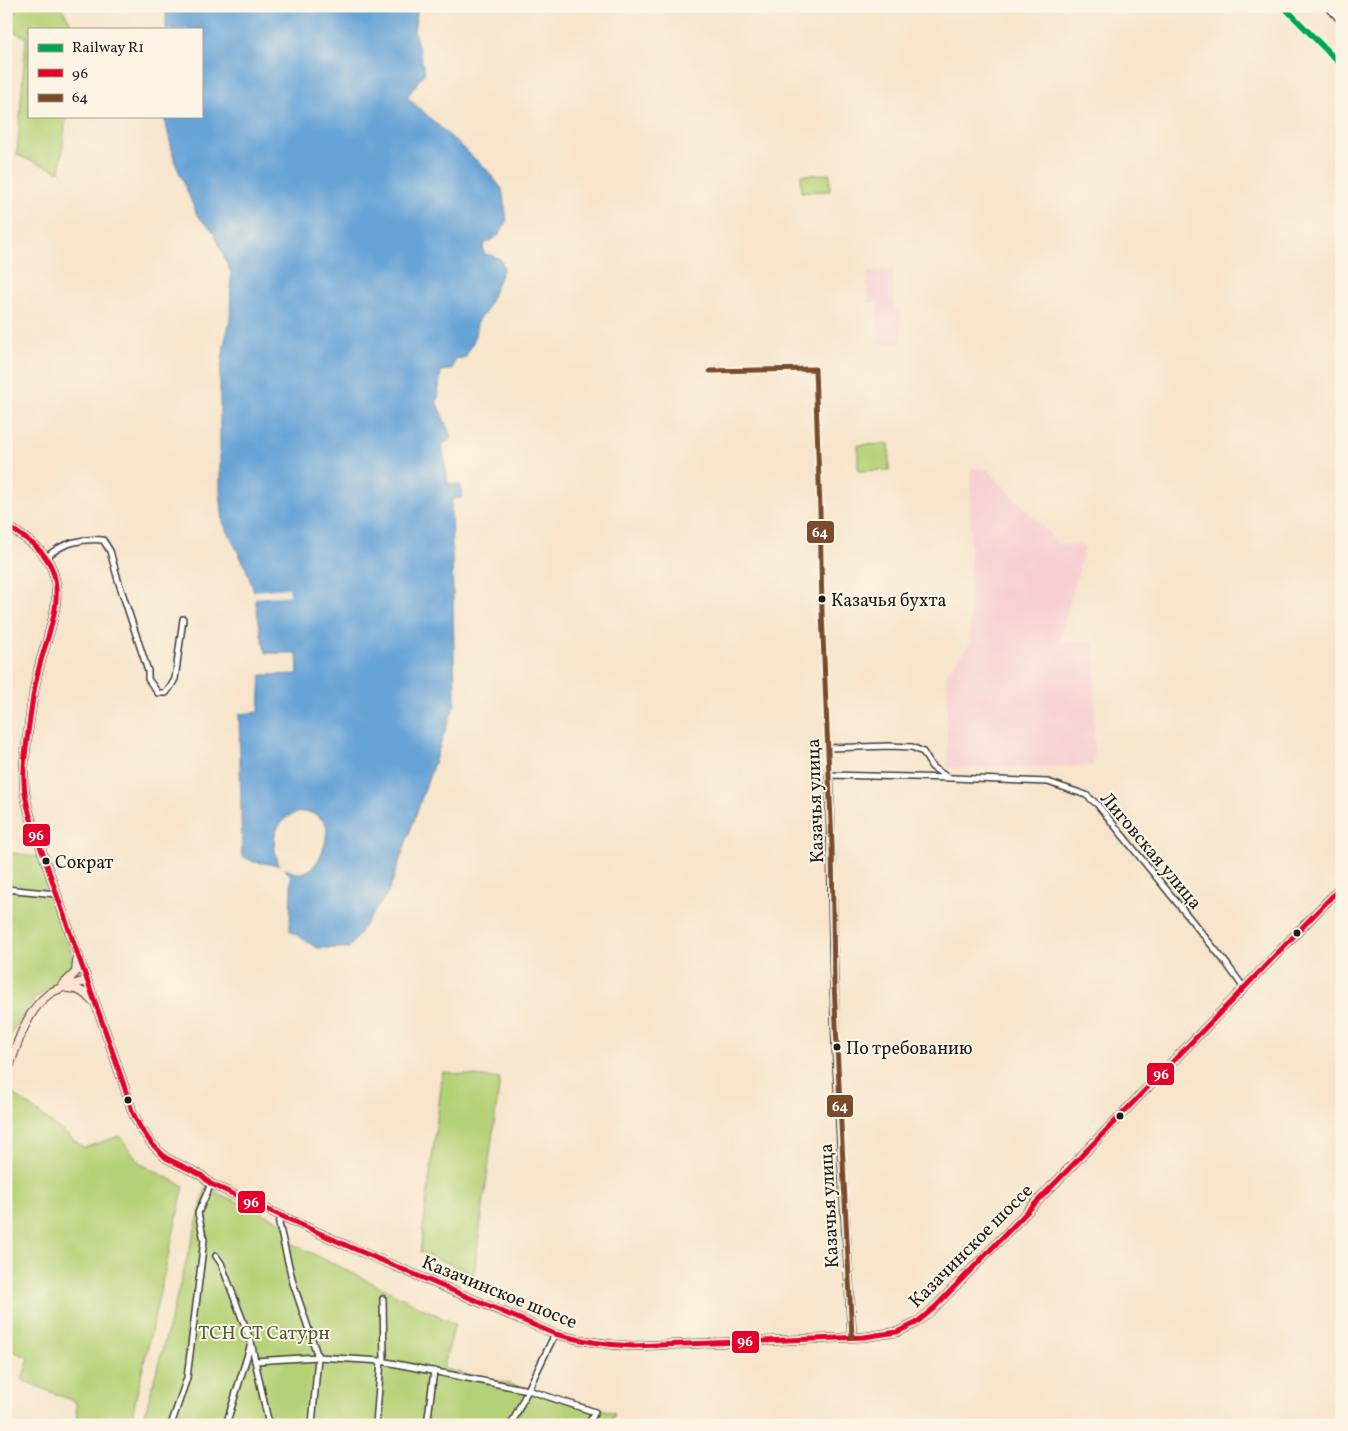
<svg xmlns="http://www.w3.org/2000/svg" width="1348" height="1431" viewBox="0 0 1348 1431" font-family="Vollkorn,serif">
	<rect width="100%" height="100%" fill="#fcf5e5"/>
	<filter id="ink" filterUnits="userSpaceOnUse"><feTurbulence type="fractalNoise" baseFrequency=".02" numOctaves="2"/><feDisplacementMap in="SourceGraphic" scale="10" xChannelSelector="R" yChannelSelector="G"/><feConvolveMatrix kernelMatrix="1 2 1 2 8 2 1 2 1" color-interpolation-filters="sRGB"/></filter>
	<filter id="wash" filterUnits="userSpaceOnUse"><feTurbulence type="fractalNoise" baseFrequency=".0096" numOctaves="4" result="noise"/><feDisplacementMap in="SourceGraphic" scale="20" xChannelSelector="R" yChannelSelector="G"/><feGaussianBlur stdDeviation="1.12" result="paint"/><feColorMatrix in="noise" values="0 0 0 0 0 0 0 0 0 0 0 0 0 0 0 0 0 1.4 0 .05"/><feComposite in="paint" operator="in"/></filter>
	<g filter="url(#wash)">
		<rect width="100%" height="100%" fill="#f7e4cb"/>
		<!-- built -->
		<g fill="#f7cfd2">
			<polygon points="893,270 894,311 901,312 902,343 879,344 877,303 868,303 867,271"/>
			<polygon points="971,468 987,469 1059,544 1085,546 1059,642 1095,642 1094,766 947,768 947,673 970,644"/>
		</g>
		<!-- green -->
		<g fill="#b5d177" stroke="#68764a">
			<polygon points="6,6 61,6 74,29 29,29 29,116 66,116 60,172 17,155 26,37 6,28"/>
			<polygon points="830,174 830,191 801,192 801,175"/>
			<polygon points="889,444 889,470 858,471 858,445"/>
			<polygon points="6,852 39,857 80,979 62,983 36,997 12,1032 6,1049"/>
			<polygon points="443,1072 500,1079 474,1274 420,1252"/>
			<polygon points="11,1092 84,1148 119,1136 141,1164 184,1186 130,1425 77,1425 76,1402 22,1380 29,1358 6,1348 6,1107"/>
			<polygon points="206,1188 286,1224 293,1244 455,1324 443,1369 526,1388 615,1413 611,1425 142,1425"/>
		</g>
		<!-- water -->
		<path fill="#66a3d7" stroke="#41607a" d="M166,6H418L414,31L425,72L407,97L487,170L502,189L507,220L499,235L483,245L484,254L491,255L500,259L504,267L485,313L478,319L474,340L465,358L455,359L452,370L441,371L437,403L452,439L442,444L448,483L461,485L463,497L451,500L455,703L389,891L349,948H317L290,931L291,876L285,870L286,869C309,883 323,858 326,838C326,835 327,830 327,827C324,819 313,812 306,812C296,812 288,815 282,822C270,836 274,849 279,865L254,862L242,856L239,714L259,712L261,675L298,674L297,653H266L261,635L254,591L245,566L223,522L220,490V375L225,340L230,321L231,273L213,231L198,217L175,162L164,116H201V29H166Z"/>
		<!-- pier -->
		<polygon fill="#f7e4cb" points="289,588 290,595 254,598 254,591"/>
	</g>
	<g filter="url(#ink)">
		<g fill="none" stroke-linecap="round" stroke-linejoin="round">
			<!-- street casing -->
			<g stroke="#3d3a36" stroke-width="8">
				<g id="street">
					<polyline points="1327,6 1342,22"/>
					<polyline points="710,371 815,369 820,510 822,612 829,775 953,778 1048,782 1086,795 1097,804 1226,963 1244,988"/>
					<path d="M46,558C60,543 83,538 103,540L110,551L118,580L148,671V679L158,693H166L171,686L175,679L183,619"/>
					<polyline points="828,748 890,746 912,747 923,752 932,767 947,777"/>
					<polyline points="6,889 56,894"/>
					<polyline points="281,1215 279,1224 293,1283 318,1357 312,1425"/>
					<polyline points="216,1256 221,1263 251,1342 269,1425"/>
					<polyline points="383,1299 384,1361"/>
					<polyline points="255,1361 318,1357 381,1361 528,1390 595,1412 588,1425"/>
					<polyline points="171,1425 187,1378 204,1240 198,1213 211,1184"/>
					<polyline points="226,1425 251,1344"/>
					<polyline points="376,1425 381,1361"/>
					<polyline points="427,1425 434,1371"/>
					<polyline points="511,1425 555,1334"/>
				</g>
			</g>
			<!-- secondary casing -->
			<g stroke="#3d3a36" stroke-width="10">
				<g id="secondary">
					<path d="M6,525C23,537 44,548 52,569C65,602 45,640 38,672C33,691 31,712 28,732C26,748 23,764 24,780C24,807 39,842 48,868C74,949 107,1029 132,1111L140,1127L151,1143L166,1158L201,1175L211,1184L350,1247L555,1334C581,1341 606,1345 633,1346L864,1337L897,1332L916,1323L934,1308L1244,988L1342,886"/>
					<path d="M829,775C832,844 832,914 834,984C837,1101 846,1219 852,1337"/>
					<polyline points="62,986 76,972 77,961"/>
					<path d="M67,988C77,988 85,992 91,1000"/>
					<path d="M6,1076C15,1050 26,1010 49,994C60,986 74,985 86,981"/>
				</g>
			</g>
			<!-- street -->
			<use href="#street" stroke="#fff" stroke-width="5"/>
			<!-- secondary -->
			<use href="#secondary" stroke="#fee3d2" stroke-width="8"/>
			<!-- bus-1 casing -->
			<g stroke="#fcf5e5" stroke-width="9">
				<path id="bus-1" d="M6,525C23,537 44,548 52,569C65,602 45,640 38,672C33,691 31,712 28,732C26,748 23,764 24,780C24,807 39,842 48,868C74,949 107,1029 132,1111L140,1127L151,1143L166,1158L201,1175L211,1184L350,1247L555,1334C581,1341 606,1345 633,1346L864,1337L897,1332L916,1323L934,1308L1244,988L1342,886"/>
			</g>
			<!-- bus-2 casing -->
			<g stroke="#fcf5e5" stroke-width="9">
				<polyline id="bus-2" points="710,371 815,369 820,510 822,612 832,845 834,983 837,1046 852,1337"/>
			</g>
			<!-- bus-1 -->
			<use href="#bus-1" stroke="#e4002b" stroke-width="5"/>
			<!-- bus-2 -->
			<use href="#bus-2" stroke="#7a4b2a" stroke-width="5"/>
			<!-- rail-1 casing -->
			<g stroke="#fcf5e5" stroke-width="10">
				<polyline id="rail-1" points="1283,6 1342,66"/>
			</g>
			<!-- rail-1 -->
			<use href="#rail-1" stroke="#00a651" stroke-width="6"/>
		</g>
	</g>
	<!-- markers -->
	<g fill="#1c1c1c" stroke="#fcf5e5" stroke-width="2">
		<circle cx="822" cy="599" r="4.5"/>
		<circle cx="46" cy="861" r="4.5"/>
		<circle cx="1297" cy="933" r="4.5"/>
		<circle cx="837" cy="1047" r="4.5"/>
		<circle cx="128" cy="1100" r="4.5"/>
		<circle cx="1120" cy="1116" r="4.5"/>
	</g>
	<g text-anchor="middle" stroke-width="4" stroke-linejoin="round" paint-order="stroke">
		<!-- bus labels -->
		<g font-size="18" fill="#1c1c1c" stroke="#fcf5e5" text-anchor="start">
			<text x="831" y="606">Казачья бухта</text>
			<text x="55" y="868">Сократ</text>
			<text x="846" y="1054">По требованию</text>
		</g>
		<!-- street labels -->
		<g font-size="19" fill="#1c1c1c" stroke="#fcf5e5">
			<text transform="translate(814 801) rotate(-92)" y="7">Казачья улица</text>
			<text transform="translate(1152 850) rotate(50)" y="7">Лиговская улица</text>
			<text transform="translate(828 1206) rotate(-93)" y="7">Казачья улица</text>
			<text transform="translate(970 1245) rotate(-45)" y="7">Казачинское шоссе</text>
			<text transform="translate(500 1291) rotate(22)" y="7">Казачинское шоссе</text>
		</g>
		<!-- park labels -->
		<g font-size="19" fill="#525b3c" stroke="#fcf5e5">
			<text x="264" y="1339">ТСН СТ Сатурн</text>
		</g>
	</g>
	<g stroke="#fcf5e5" stroke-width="2">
		<rect x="806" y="520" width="29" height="24" rx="5" fill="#7a4b2a"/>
		<rect x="22" y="823" width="29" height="24" rx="5" fill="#e4002b"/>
		<rect x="1146" y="1062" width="29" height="24" rx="5" fill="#e4002b"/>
		<rect x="826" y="1094" width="28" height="24" rx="5" fill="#7a4b2a"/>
		<rect x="237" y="1190" width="29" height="24" rx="5" fill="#e4002b"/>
		<rect x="731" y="1330" width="29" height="24" rx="5" fill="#e4002b"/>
	</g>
	<g font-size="14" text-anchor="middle" font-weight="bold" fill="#fff">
		<text x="820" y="537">64</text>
		<text x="36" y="840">96</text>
		<text x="1161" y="1079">96</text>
		<text x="840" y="1111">64</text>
		<text x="251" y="1207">96</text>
		<text x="745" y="1346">96</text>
	</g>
	<!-- margin -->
	<rect width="1348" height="1431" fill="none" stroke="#fcf5e5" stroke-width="25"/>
	<!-- legend -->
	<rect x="28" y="28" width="175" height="90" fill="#fcf5e5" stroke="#a29e95"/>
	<rect x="38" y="44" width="25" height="8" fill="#00a651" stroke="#a29e95"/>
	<text x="72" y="52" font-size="15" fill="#1c1c1c">Railway R1</text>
	<rect x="38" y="69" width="25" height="8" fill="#e4002b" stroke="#a29e95"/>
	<text x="72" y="78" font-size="15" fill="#1c1c1c">96</text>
	<rect x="38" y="94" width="25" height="8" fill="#7a4b2a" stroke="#a29e95"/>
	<text x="72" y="102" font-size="15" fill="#1c1c1c">64</text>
</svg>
